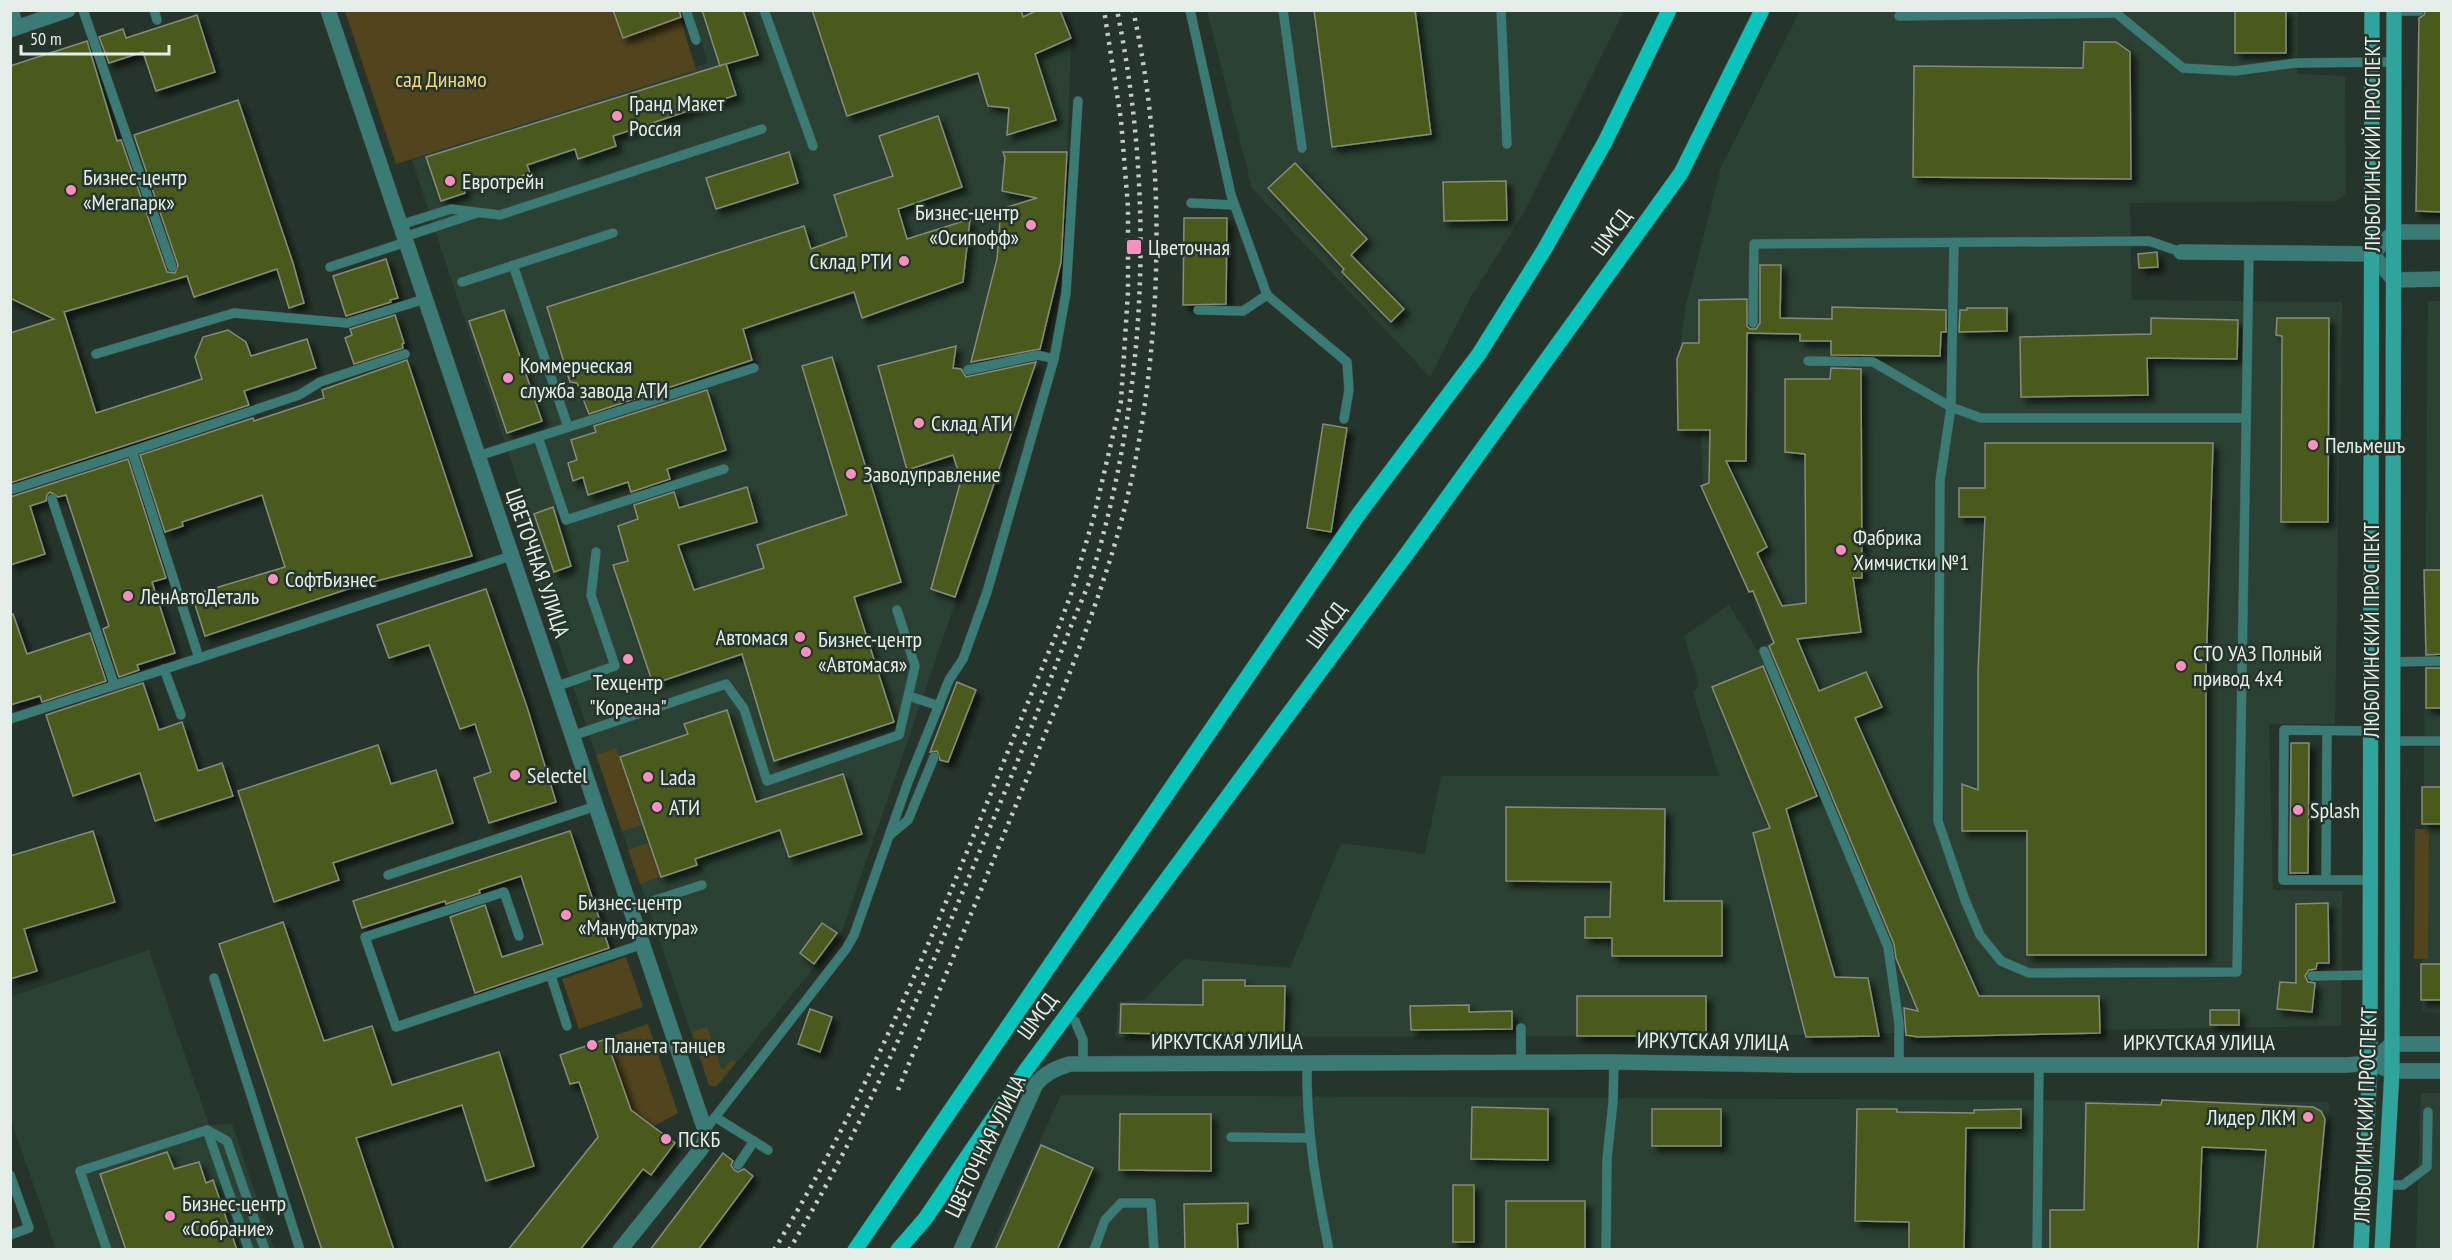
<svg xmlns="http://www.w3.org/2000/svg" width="2452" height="1260" viewBox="0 0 2452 1260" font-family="'PT Sans Narrow',sans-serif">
	<defs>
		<filter id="shadow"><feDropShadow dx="5.5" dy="5.5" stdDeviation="3" flood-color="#0009"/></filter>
	</defs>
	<rect width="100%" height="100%" fill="#26352b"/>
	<!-- built -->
	<g fill="#2b4133">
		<polygon points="692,11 1060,11 1071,38 1063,263 1039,360 841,934 717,1087 709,1086 508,495 521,491 412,160 708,63"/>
		<polygon points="1207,11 1624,11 1523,214 1469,300 1430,377 1252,188"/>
		<polygon points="1800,11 2298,11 2297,74 2345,76 2346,194 2336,201 2130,203 2132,300 2342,302 2335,724 2269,724 2273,890 2342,891 2341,1026 1711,1036 1116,1037 1118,1002 1144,1000 1183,959 1290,968 1341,843 1425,854 1441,776 1719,776 1693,692 1699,686 1684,636 1729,605 1757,650 1771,642 1703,484 1701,434 1682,432 1679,354 1686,305 1721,167"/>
		<polygon points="2428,301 2441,301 2442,1013 2422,1012"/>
		<polygon points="149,950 209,1125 232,1124 274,1249 47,1249 55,1247 11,1120 10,997"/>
		<polygon points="2421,1093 2441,1093 2441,1249 2416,1250"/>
		<polygon points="1061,1095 2329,1102 2322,1249 990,1250"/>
	</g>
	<!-- green -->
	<g fill="#52441d">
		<polygon points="345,11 678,11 696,70 396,164"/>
		<polygon points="616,748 642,825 622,831 596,755"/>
		<polygon points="2415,829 2429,829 2428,959 2414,959"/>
		<polygon points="648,843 660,877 640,884 628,850"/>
		<polygon points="626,957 643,1007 579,1029 562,979"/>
		<polygon points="648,1024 678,1113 654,1126 632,1110 607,1038"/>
		<polygon points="707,1027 721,1068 724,1069 732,1059 736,1062 716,1086 709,1085 692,1032"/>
	</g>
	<!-- building -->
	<g fill="#4a5a1a" stroke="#868c7b" stroke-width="1.5" filter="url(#shadow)">
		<polygon points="613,10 679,10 681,17 623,38"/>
		<polygon points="702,10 743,10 758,55 726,64 736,95 613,136 616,146 578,159 575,149 527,165 530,173 495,185 492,177 462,186 465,193 441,201 426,157 725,64 720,66"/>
		<polygon points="812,10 1021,10 1023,17 1038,10 1060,10 1071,38 1035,54 1056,120 1007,135 1009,108 988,106 978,73 847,116"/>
		<polygon points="1314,10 1415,10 1431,134 1332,147"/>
		<rect x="2235" y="10" width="51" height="43"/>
		<polygon points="2426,10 2442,10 2442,212 2416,211 2419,18 2424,15"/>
		<polygon points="197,15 215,72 156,91 143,52 109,63 99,37 123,29 126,38"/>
		<polygon points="87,41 117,141 121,140 167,272 175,273 178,265 134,135 238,100 293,263 304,303 289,308 277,269 194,297 187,276 64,312 96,413 202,379 195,357 203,337 228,330 246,342 251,356 307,339 316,368 244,391 249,405 10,483 10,333 54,319 10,298 10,66"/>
		<polygon points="2084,42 2116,42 2130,52 2131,179 1913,177 1914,66 2083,68"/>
		<polygon points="938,116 962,187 898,209 907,239 970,219 963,282 862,318 854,292 743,329 752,360 589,414 577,383 570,382 547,307 804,226 811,249 847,236 834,195 893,176 879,136"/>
		<polygon points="789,152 798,183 716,209 706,178"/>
		<polygon points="1003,152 1067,152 1061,262 1040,349 971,362 997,259 1001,209 1037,198 1002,191 1005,158"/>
		<polygon points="1295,163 1367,239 1351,255 1404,309 1391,322 1342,272 1344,269 1268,188"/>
		<polygon points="1506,181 1507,220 1444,221 1443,182"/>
		<polygon points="1184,218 1227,218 1226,304 1183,305"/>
		<polygon points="2157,252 2158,267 2139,268 2138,254"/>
		<polygon points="386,259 398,298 390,300 391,302 346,316 333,276"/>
		<polygon points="1760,265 1781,265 1780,318 1832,319 1832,307 1946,310 1946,332 1941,332 1940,356 1831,355 1831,341 1800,341 1800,334 1747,333 1746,461 1726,461 1767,547 1757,553 1782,606 1806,603 1805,454 1785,452 1785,379 1830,379 1831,368 1861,369 1862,578 1853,578 1861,632 1797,639 1819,691 1866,672 1882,707 1855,718 1979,996 2099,996 2100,1033 1918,1037 1906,1035 1904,1008 1918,1011 1896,958 1894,944 1769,646 1774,643 1753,591 1749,592 1701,486 1709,483 1710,430 1678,430 1677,359 1683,343 1699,343 1699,300 1747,299 1747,326 1750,329 1756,329 1760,323"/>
		<polygon points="1967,308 2007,308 2007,331 1959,332 1960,310 1967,310"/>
		<polygon points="504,310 542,421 507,433 469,321"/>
		<polygon points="395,315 404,343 402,344 403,348 354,364 345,338 352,335 350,329"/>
		<polygon points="2151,318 2238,320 2237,359 2147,358 2148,395 2021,397 2020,337 2151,334"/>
		<polygon points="2277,318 2329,318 2328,522 2281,522 2282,336 2276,335"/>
		<polygon points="956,346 953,368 961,369 966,377 1036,362 955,597 931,589 961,480 953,455 907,470 878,366"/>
		<polygon points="832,357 901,582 854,597 894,722 774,761 742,654 653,684 613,565 628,561 618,526 638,519 634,505 674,492 679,508 747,487 757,522 678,545 694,590 764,568 757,545 847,515 802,366"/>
		<polygon points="407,360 472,556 354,587 205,636 192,595 285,567 262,495 182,522 183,526 165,532 140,455 253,418 254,421 324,398 322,390"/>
		<polygon points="707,390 726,450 667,469 670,479 631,492 628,482 588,495 583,477 573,481 568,463 577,460 571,440 596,432 594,426"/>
		<polygon points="1323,424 1347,428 1331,532 1307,528"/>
		<polygon points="1985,443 2213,443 2206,671 2206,955 2027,955 2027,831 1962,831 1962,784 1978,790 1978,671 1985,517 1959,517 1959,488 1985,488"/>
		<polygon points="128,459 166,578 152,582 175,653 137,665 139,670 119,677 103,629 109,626 66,495 58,497 50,492 47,495 46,501 30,506 45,554 10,565 10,497"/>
		<polygon points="553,507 571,566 554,572 534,514"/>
		<polygon points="2424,570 2442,570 2442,654 2426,655"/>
		<polygon points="486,589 527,707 556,802 489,823 474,778 491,772 475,724 460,729 429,645 389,658 377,625"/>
		<polygon points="10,614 13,614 27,654 90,633 106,681 42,702 40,696 10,705"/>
		<polygon points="1763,666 1817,796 1786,809 1835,977 1868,978 1879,1036 1806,1037 1753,833 1770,828 1712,687"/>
		<rect x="2426" y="668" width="16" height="40"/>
		<polygon points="957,682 976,690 948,762 940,760 937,751 930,752"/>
		<polygon points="143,683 159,730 182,722 198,771 222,763 233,796 155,821 140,773 73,796 46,715"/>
		<polygon points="727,710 756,802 843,774 862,834 789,857 780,830 695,859 697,865 661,877 620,757 688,734 684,724"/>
		<polygon points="2291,743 2309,743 2308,873 2290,873"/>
		<polygon points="378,745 391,784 436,770 453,823 333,863 339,880 274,902 238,791"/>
		<rect x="2422" y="787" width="20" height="37"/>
		<polygon points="1506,807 1665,809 1664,901 1722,901 1722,956 1612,956 1612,938 1585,938 1585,917 1610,917 1611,882 1506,881"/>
		<polygon points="93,831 115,902 24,929 37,971 10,979 10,856"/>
		<polygon points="570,831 609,948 475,993 450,917 485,905 502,957 543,944 521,876 479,890 480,893 446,904 445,901 362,928 353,901"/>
		<polygon points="2328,903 2329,963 2317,963 2316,969 2309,970 2305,976 2308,982 2315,983 2312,1012 2277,1009 2280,982 2296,983 2296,904"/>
		<polygon points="283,922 324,1041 372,1026 392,1085 499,1052 534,1166 486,1181 462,1105 356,1138 394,1250 322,1250 219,944"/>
		<polygon points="822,923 837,933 814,964 800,953"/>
		<rect x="2421" y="964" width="21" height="36"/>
		<polygon points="1203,980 1245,980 1245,986 1285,986 1284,1036 1120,1033 1121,1004 1203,1005"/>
		<rect x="1577" y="996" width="129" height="40"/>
		<polygon points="1469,1005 1469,1012 1512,1011 1512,1029 1411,1030 1410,1006"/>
		<polygon points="810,1009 832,1017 820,1052 798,1044"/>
		<rect x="2210" y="1010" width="29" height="15"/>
		<polygon points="606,1039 631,1110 675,1143 651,1175 643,1169 580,1250 508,1250 598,1137 579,1082 570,1084 560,1055"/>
		<polygon points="2162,1100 2313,1107 2321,1111 2325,1119 2313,1250 2257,1250 2266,1150 2202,1147 2198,1250 2050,1250 2050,1210 2084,1210 2086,1103 2161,1105"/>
		<polygon points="1472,1107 1548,1109 1548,1160 1471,1159"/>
		<rect x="1652" y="1109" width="69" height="37"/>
		<polygon points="1857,1109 1897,1109 1897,1112 1974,1113 1974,1110 2021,1109 2021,1128 1966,1128 1964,1250 1909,1250 1909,1222 1855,1221"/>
		<polygon points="1120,1114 1211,1114 1211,1171 1119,1170"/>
		<polygon points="1041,1145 1093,1168 1057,1250 995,1250"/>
		<polygon points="167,1152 174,1169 199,1162 206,1183 213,1180 237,1250 126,1250 100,1174"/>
		<polygon points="723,1153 733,1161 731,1165 734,1170 738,1172 744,1169 753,1176 698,1250 650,1250"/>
		<rect x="1453" y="1185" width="21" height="57"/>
		<rect x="1506" y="1201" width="79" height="49"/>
		<polygon points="1248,1203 1248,1223 1237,1224 1238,1250 1185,1250 1184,1204"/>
	</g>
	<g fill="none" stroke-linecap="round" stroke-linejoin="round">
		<!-- lane casing -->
		<g stroke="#445249" stroke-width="10">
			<g id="lane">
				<polyline points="14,10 19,27"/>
				<polyline points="83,10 172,267"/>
				<polyline points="154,10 157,20"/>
				<polyline points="686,10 696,40"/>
				<polyline points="764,10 813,146"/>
				<polyline points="1190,10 1231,195 1267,295 1347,362 1349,390 1344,419"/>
				<polyline points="1283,10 1302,148"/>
				<polyline points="1501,10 1507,144"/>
				<polyline points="2394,11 2419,11"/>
				<polyline points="2116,13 2183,68 2235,71 2296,63 2394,62"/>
				<polyline points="1899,16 2116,13 2116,10"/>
				<polyline points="1191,203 1234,205"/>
				<polyline points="400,225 451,209 500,215 762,129"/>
				<polyline points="404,237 477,213"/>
				<polyline points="1954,243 1951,407 1940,481 1938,821 1965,900 1980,935 2001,961 2029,973 2237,972 2249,252"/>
				<polyline points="513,265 568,427"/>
				<polyline points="330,267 406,242"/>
				<polyline points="462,282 613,233"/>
				<polyline points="1198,310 1243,311 1267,295"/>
				<polyline points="1753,323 1754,244 2149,241 2181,252"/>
				<polyline points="96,354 234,313 347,323 425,299"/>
				<polyline points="1808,361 1873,362 1951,407 1981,418 2246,418"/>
				<polyline points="968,370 1038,355 1054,359"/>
				<polyline points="538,437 566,520 724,469"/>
				<polyline points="132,451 299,395 320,382 405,354"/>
				<polyline points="478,456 754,368"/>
				<polyline points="10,490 132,451 199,658 10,719"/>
				<polyline points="52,499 114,684"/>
				<polyline points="1764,651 1888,947 1899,1024 1899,1064"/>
				<polyline points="199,658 511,556"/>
				<polyline points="2393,662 2442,661"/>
				<polyline points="164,669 181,715"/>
				<polyline points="555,687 615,666 591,595 596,552"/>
				<polyline points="909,696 939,706"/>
				<polyline points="572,736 726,684 744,709 767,781 899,735 915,666 897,610"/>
				<polyline points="2393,741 2442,741"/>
				<polyline points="890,835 908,820 934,757"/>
				<polyline points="388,875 596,806"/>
				<polyline points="2326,880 2327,731"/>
				<polyline points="2371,880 2283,880 2284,730 2371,731"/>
				<polyline points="631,908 702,885"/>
				<polyline points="519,936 504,892 365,937 396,1027 643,944"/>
				<polyline points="551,976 567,1026"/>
				<polyline points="2312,976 2370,975"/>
				<polyline points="214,978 300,1250"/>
				<polyline points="1075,1021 1083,1040 1083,1064"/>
				<polyline points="1521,1028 1521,1062"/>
				<path d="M1307,1063C1306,1130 1316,1185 1329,1250"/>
				<polyline points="715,1117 768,1150"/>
				<polyline points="207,1130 249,1250"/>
				<polyline points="705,1130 846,949 854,935 908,782 949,680 963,659 987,592 1054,359 1066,293 1078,101"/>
				<polyline points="1231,1137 1309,1138"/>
				<polyline points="738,1165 754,1141"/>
				<polyline points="10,1175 29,1228 10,1235"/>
				<polyline points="2386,1185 2403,1185 2427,1167 2428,1112"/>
				<polyline points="107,1250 80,1171 207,1130 227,1141 265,1250"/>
				<polyline points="1094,1250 1105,1220 1121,1203 1151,1203 1154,1250"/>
				<polyline points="1606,1250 1607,1159 1613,1102 1614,1062"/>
				<polyline points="2037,1250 2039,1064"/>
			</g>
		</g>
		<!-- street casing -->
		<g stroke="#445249" stroke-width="16">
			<g id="street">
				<polyline points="328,10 705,1130 705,1140 701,1149 620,1250"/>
				<polyline points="10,30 68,10"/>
				<polyline points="2181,252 2372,254 2394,232 2442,232"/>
				<polyline points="2372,254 2394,280 2442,279"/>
				<polyline points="2442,1044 2392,1044 2370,1063 2392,1071 2442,1071"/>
				<path d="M961,1250L1036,1084C1045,1073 1056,1068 1070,1064L1614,1062L1795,1065H2347L2370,1063"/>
			</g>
		</g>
		<!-- secondary casing -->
		<g stroke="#445249" stroke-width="16">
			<g id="secondary">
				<polyline points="2361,1250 2370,1063 2372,10"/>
				<polyline points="2382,1250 2392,1071 2394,10"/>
			</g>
		</g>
		<!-- primary casing -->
		<g stroke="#445249" stroke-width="16">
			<g id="primary">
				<polyline points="855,1250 1358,515 1479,354 1544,250 1605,142 1669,10"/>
				<polyline points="898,1250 925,1219 1026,1070 1411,548 1681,173 1762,10"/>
			</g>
		</g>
		<!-- lane -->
		<use href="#lane" stroke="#3a7b76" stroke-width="9"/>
		<!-- street -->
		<use href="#street" stroke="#3a7b76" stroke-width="15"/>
		<!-- secondary -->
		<use href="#secondary" stroke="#2ea49d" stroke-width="15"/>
		<!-- primary -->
		<use href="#primary" stroke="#08c4ba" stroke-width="15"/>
		<!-- rail -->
		<g stroke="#c3cdc7" stroke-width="4.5" stroke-dasharray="3 6" stroke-linecap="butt">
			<path d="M898,1090C942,984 986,878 1030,771C1069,675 1110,579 1132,477C1163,330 1166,158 1133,10"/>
			<path d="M774,1250C892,1057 968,844 1055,637L1071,594L1094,516L1121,401L1128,292V207L1121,120L1104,10"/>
			<path d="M789,1250C867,1121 924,984 982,846C1013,773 1043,700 1071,626C1078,608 1087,590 1093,571C1147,390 1155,196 1117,10"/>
		</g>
	</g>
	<!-- markers -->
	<g fill="#fc8fc2" stroke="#26352b" stroke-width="2">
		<circle cx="617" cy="116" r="6"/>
		<circle cx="450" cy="181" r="6"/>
		<circle cx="71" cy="190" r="6"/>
		<circle cx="1031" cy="225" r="6"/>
		<rect x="1126" y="239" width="16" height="16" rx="3"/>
		<circle cx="904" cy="261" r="6"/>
		<circle cx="508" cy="378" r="6"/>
		<circle cx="919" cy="423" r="6"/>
		<circle cx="2313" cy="445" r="6"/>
		<circle cx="851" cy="474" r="6"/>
		<circle cx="1841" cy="550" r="6"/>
		<circle cx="273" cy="579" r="6"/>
		<circle cx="128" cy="596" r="6"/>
		<circle cx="800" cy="637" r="6"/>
		<circle cx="806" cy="652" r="6"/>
		<circle cx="628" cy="659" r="6"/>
		<circle cx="2181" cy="666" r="6"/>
		<circle cx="515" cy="775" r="6"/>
		<circle cx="648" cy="777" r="6"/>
		<circle cx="657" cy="807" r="6"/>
		<circle cx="2298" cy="810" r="6"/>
		<circle cx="566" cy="915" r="6"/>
		<circle cx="592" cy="1045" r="6"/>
		<circle cx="2308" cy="1117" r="6"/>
		<circle cx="666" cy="1139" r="6"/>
		<circle cx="170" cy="1216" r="6"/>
	</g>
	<g text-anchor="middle" stroke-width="5" stroke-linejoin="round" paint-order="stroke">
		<!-- park labels -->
		<g font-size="22" fill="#f9d678" stroke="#26352b">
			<text x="441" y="87">сад Динамо</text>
		</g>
		<!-- poi labels -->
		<g font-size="22" fill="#e4ede7" stroke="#26352b" text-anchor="start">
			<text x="629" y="111">Гранд Макет<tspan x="629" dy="25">Россия</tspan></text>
			<text x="83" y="185">Бизнес-центр<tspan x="83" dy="25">«Мегапарк»</tspan></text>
			<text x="462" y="189">Евротрейн</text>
			<text x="1019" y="220" text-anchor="end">Бизнес-центр<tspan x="1019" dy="25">«Осипофф»</tspan></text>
			<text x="1148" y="255">Цветочная</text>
			<text x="892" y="269" text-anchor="end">Склад РТИ</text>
			<text x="520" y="373">Коммерческая<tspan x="520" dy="25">служба завода АТИ</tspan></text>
			<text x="931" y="431">Склад АТИ</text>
			<text x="2325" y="453">Пельмешъ</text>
			<text x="863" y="482">Заводуправление</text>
			<text x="1853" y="545">Фабрика<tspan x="1853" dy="25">Химчистки №1</tspan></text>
			<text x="285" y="587">СофтБизнес</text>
			<text x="140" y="604">ЛенАвтоДеталь</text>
			<text x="788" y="645" text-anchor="end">Автомася</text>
			<text x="818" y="647">Бизнес-центр<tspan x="818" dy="25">«Автомася»</tspan></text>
			<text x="2193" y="661">СТО УАЗ Полный<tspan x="2193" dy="25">привод 4х4</tspan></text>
			<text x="628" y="690" text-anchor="middle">Техцентр<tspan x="628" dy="25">"Кореана"</tspan></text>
			<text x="527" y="783">Selectel</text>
			<text x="660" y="785">Lada</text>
			<text x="669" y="815">АТИ</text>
			<text x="2310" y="818">Splash</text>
			<text x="578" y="910">Бизнес-центр<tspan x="578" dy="25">«Мануфактура»</tspan></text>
			<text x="604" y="1053">Планета танцев</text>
			<text x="2296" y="1125" text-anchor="end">Лидер ЛКМ</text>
			<text x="678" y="1147">ПСКБ</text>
			<text x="182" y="1211">Бизнес-центр<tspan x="182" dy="25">«Собрание»</tspan></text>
		</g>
		<!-- street labels -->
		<g font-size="22" fill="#e4ede7" stroke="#26352b">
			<text transform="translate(2372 144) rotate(-90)" y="8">ЛЮБОТИНСКИЙ ПРОСПЕКТ</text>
			<text transform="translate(1611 232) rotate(-54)" y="8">ШМСД</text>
			<text transform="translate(538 563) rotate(71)" y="8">ЦВЕТОЧНАЯ УЛИЦА</text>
			<text transform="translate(1326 625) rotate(-54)" y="8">ШМСД</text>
			<text transform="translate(2371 630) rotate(-90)" y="8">ЛЮБОТИНСКИЙ ПРОСПЕКТ</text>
			<text transform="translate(1037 1016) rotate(-54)" y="8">ШМСД</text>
			<text x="1227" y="1049">ИРКУТСКАЯ УЛИЦА</text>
			<text transform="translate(1713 1041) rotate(1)" y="8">ИРКУТСКАЯ УЛИЦА</text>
			<text x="2199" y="1050">ИРКУТСКАЯ УЛИЦА</text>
			<text transform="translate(2365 1115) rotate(-88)" y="8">ЛЮБОТИНСКИЙ ПРОСПЕКТ</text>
			<text transform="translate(985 1146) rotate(-64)" y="8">ЦВЕТОЧНАЯ УЛИЦА</text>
		</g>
	</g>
	<!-- border -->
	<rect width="2452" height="1260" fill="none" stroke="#e4ede7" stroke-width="24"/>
	<!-- scale -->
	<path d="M21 45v9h148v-9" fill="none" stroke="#e4ede7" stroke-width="3"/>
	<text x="30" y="45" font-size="18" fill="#e4ede7" stroke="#26352b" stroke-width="4.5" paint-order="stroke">50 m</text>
</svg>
